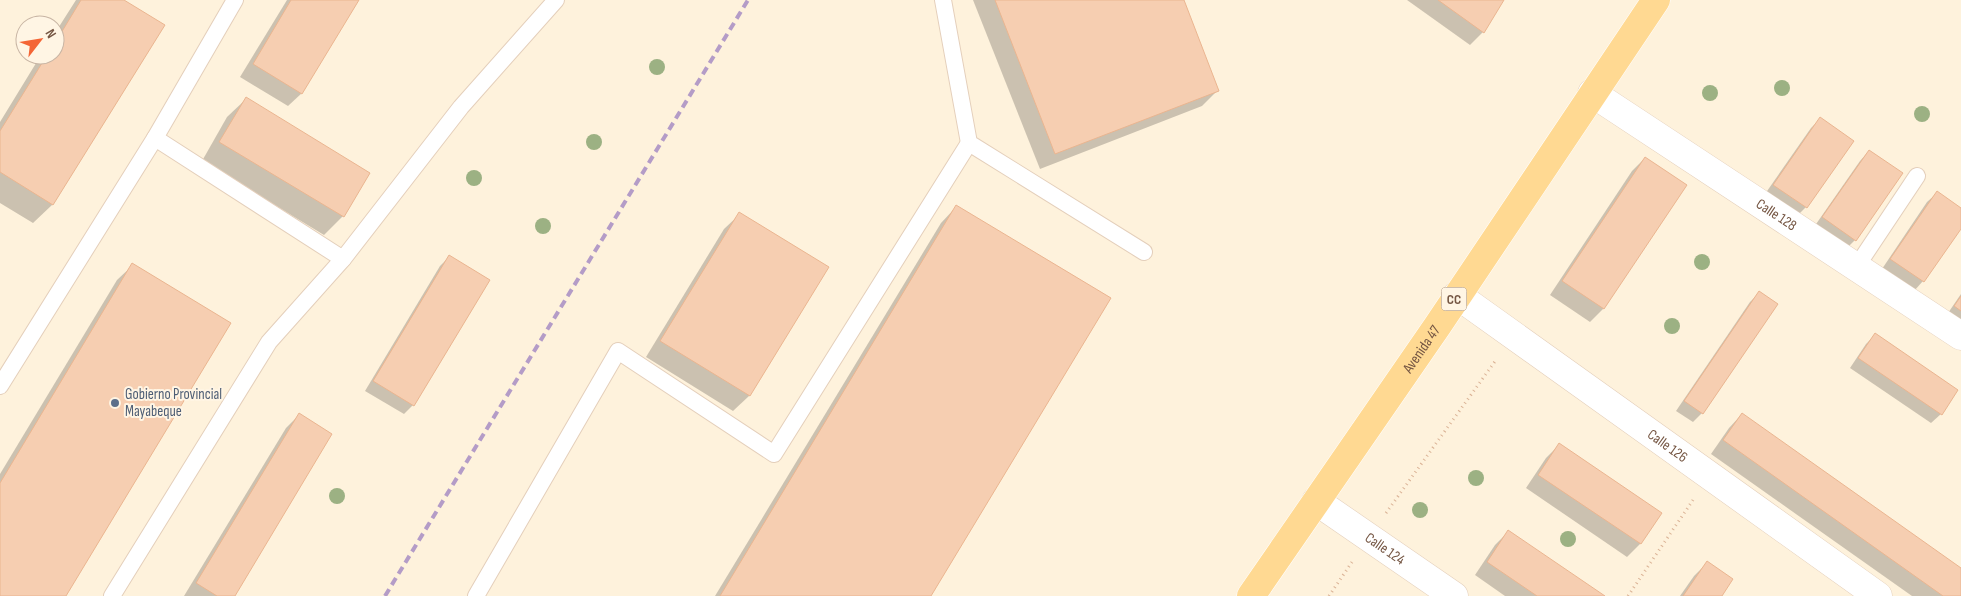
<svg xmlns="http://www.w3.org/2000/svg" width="1961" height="596" viewBox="0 0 1961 596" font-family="'Sofia Sans Condensed',sans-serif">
	<rect width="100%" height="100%" fill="#fef2dc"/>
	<!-- shadow -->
	<g fill="#0003">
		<polygon points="76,0 122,0 163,25 52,205 33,223 0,203 0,122 41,55 55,55 55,33"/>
		<polygon points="287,0 358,0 302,93 288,106 240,77"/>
		<polygon points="973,0 1182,0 1218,90 1202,106 1040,169"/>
		<polygon points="1407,0 1502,0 1483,32 1470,45"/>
		<polygon points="246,99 369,173 343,216 324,235 202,161 227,117"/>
		<polygon points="1820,119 1806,207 1797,216 1765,194 1811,128"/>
		<polygon points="1869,151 1855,240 1846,249 1814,227 1860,161"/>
		<polygon points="1645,158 1685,185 1603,309 1590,322 1550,295 1632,171"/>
		<polygon points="1937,193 1961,210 1961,227 1923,281 1914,291 1882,269 1927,202"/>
		<polygon points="956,207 929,596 715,596 941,223"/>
		<polygon points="740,214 827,268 749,396 733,411 646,357 724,229"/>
		<polygon points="449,257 413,405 404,414 365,391 440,266"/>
		<polygon points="133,265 65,596 0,596 0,474 117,280"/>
		<polygon points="1759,293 1702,413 1693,422 1676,411 1750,302"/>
		<polygon points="1961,294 1961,327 1946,316"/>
		<polygon points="1875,335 1941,414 1931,423 1850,368 1866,344"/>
		<polygon points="1742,414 1961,570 1961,596 1912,596 1711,454 1729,428"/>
		<polygon points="299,415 233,596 184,596 286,428"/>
		<polygon points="1559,445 1660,513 1640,544 1627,557 1526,488 1546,458"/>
		<polygon points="1508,532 1602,596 1505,596 1475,575 1495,545"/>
		<polygon points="1707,563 1721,596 1680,596 1694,576"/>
	</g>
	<!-- building -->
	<g fill="#f6ceb1" stroke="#eab590">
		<polygon points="81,0 124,0 165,25 53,205 0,172 0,131 47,55 55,55 55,43"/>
		<polygon points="291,0 359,0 302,94 253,64"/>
		<polygon points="995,0 1184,0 1219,91 1055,154"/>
		<polygon points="1438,0 1504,0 1484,33"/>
		<polygon points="246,97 370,173 344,217 219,142"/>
		<polygon points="1820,117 1854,141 1807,208 1773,185"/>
		<polygon points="1869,150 1903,173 1856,241 1822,217"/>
		<polygon points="1645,157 1687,185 1604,309 1562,281"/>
		<polygon points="1937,191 1961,208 1961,229 1924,282 1890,259"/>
		<polygon points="956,205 1111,298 931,596 720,596"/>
		<polygon points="739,212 829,267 750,396 660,341"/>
		<polygon points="449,255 490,280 414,406 373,381"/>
		<polygon points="132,263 231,323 66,596 0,596 0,483"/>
		<polygon points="1759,291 1778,304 1703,414 1684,401"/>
		<polygon points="1961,296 1961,311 1954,306"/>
		<polygon points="1875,333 1958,390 1942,415 1858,358"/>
		<polygon points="299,413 332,434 235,596 217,596 196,583"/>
		<polygon points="1742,413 1961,568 1961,596 1943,596 1723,440"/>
		<polygon points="1559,443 1662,513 1641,544 1538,475"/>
		<polygon points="1508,530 1605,596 1537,596 1487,562"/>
		<polygon points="1707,561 1733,579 1722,596 1683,596"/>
	</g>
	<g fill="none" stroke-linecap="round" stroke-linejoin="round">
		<!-- service casing -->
		<g stroke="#e4cfbb" stroke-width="18">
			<g id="service">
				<polyline points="943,0 969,143 1144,252"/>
				<polyline points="155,138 235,0"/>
				<polyline points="1857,266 1917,176"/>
				<polyline points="0,386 155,138 343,259"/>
				<polyline points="112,596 269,342 343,259 461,107 556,0"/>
				<polyline points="476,596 618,351 774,454 969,143"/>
			</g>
		</g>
		<!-- minor casing -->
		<g stroke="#e4cfbb" stroke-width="29">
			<g id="minor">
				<path id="s1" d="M1592,93L1961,336"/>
				<path id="s2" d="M1457,295L1878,596"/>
				<path id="s3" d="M1316,501L1454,596"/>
			</g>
		</g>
		<!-- primary casing -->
		<g stroke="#fff" stroke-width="29">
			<g id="primary">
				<path id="s4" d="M1251,596L1438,325L1656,0"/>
			</g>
		</g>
		<!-- path -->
		<g stroke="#dab295" stroke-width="3" stroke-dasharray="1 4" stroke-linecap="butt">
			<polyline points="1386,513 1496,360"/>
			<polyline points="1329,596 1352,562"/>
			<polyline points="1628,596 1693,500"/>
		</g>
		<!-- service -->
		<use href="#service" stroke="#fff" stroke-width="16"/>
		<!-- minor -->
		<use href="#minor" stroke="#fff" stroke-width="28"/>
		<!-- primary -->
		<use href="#primary" stroke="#ffd992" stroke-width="28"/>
		<!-- rail -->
		<polyline stroke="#b49cc7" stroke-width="4" stroke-dasharray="8 5" stroke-linecap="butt" points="385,596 748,0"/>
	</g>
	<!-- trees -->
	<g fill="#9cb183">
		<circle cx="657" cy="67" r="8"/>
		<circle cx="1782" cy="88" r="8"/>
		<circle cx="1710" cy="93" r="8"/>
		<circle cx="1922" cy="114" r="8"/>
		<circle cx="594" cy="142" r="8"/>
		<circle cx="474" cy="178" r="8"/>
		<circle cx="543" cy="226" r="8"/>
		<circle cx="1702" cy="262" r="8"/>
		<circle cx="1672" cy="326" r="8"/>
		<circle cx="1476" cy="478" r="8"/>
		<circle cx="337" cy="496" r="8"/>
		<circle cx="1420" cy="510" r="8"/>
		<circle cx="1568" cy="539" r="8"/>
	</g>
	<!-- markers -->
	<circle fill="#5c6f8a" stroke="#fff5e4" stroke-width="2" cx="115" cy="403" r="5"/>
	<g text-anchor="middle" stroke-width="4" stroke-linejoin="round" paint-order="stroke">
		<!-- shield labels -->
		<rect fill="#fff5e4" stroke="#9e8673" stroke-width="1" x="1441.5" y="287.5" width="25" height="23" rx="4"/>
		<g font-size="14" font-weight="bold" fill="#755643">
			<text x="1454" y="304">CC</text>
		</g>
		<!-- street labels -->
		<g font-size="15" fill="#755643" stroke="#fff5e4">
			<text dy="5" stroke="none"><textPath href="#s1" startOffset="221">Calle 128</textPath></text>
			<text dy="5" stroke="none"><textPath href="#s4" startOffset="300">Avenida 47</textPath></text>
			<text dy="5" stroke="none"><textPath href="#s2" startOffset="259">Calle 126</textPath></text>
			<text dy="5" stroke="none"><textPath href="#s3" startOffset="84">Calle 124</textPath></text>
		</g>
		<!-- service labels -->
		<g font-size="15" fill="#4e5e75" stroke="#fff5e4" text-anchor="start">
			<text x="125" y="399">Gobierno Provincial<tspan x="125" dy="17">Mayabeque</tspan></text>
		</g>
	</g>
	<!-- north arrow -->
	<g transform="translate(40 40) rotate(59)"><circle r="24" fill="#fff5e4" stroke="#c8b5a4"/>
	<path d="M0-4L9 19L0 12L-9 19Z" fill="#f46535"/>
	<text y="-8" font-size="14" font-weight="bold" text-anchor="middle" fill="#755643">N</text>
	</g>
</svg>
